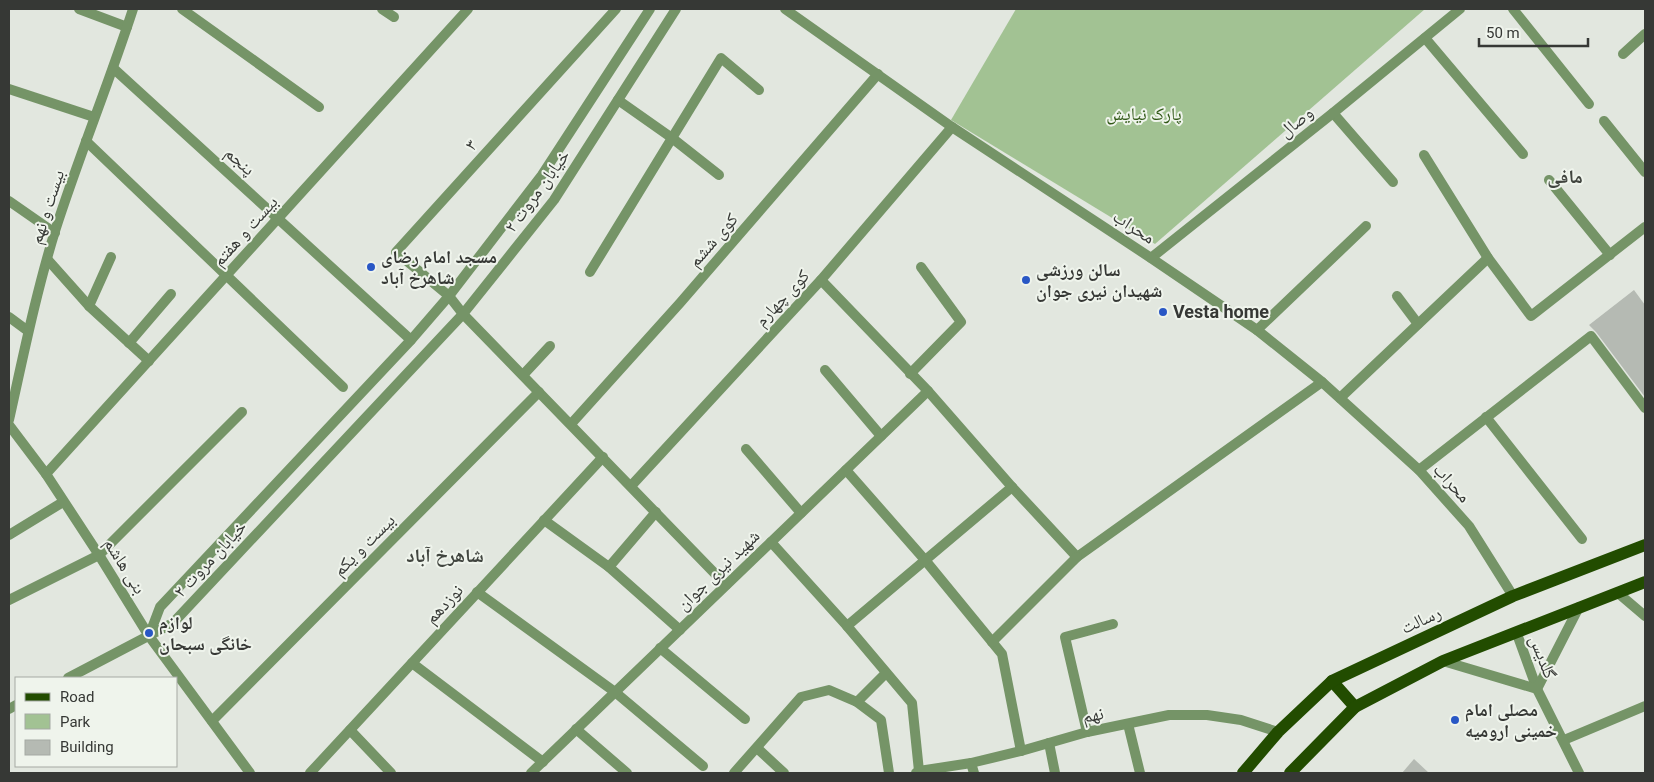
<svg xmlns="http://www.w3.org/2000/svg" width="1654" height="782" viewBox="0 0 1654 782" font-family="Roboto,'Noto Naskh Arabic',sans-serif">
	<rect width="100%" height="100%" fill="#e2e7df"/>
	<!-- green -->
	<polygon fill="#a2c293" points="1016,9 1425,9 1155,244 951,120"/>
	<!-- building -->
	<g fill="#b5bab3">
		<polygon points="1634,290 1645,305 1645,397 1596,332 1589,325"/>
		<polygon points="1414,759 1429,773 1402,773"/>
	</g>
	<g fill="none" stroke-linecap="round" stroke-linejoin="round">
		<!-- minor -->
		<g stroke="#759467" stroke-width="10">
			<polyline points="79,9 127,27"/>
			<polyline points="182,9 319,107"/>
			<polyline points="382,9 394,17"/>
			<polyline points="616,9 396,252 449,296 463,314 726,585"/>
			<polyline points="1513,9 1589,104"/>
			<polyline points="1425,38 1523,154"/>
			<polyline points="1623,54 1645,34"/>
			<polyline points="113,68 411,340"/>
			<polyline points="9,89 94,117"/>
			<polyline points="618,100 672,138 719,175"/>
			<polyline points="1333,113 1393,182"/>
			<polyline points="1604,121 1645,172"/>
			<polyline points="86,141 343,387"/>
			<polyline points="1424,155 1488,258 1531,316 1645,227"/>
			<polyline points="1549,180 1610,255"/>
			<polyline points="9,201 55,233"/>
			<polyline points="1151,258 1333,113 1460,9"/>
			<polyline points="48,260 89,306 149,361"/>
			<polyline points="590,272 721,58 759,90"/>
			<polyline points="821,280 928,391 1012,487 1077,557 1322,382"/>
			<polyline points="1397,296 1418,324"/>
			<polyline points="89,306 111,257"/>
			<polyline points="9,317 28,331"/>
			<polyline points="1257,330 1366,226"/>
			<polyline points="129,343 171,294"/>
			<polyline points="825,370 881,436"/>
			<polyline points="910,374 961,322 921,267"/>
			<polyline points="523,375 550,346"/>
			<polyline points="1340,398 1488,258"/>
			<polyline points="1486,417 1582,539"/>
			<polyline points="571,424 680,303 878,74"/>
			<polyline points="746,449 801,513"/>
			<polyline points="846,470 925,560 1002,654 1021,751"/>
			<polyline points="1419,470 1591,336 1645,408"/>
			<polyline points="46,474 468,9"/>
			<polyline points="631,486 821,280 952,127"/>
			<polyline points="544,520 609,567 680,630"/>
			<polyline points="9,535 63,502"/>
			<polyline points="771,542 847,626 912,703 919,771"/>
			<polyline points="609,567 656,512"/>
			<polyline points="477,592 615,692 703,766"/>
			<polyline points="1618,593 1645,616"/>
			<polyline points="9,600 99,555 242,412"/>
			<polyline points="847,626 1012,487"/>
			<polyline points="149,636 160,607 411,340 449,296 542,175 650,9"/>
			<polyline points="992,642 1077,557"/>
			<polyline points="660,648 745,719"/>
			<polyline points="412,663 543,762"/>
			<polyline points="68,678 173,623 463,314 554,200 676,9"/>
			<polyline points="857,702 886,673"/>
			<polyline points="9,709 16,705"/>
			<polyline points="212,721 539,392"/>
			<polyline points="1128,724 1140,773"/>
			<polyline points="576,729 627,773"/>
			<polyline points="350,730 391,773"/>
			<polyline points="1087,732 1065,637 1113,624"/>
			<polyline points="1564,740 1645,706"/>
			<polyline points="1049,743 1055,773"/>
			<polyline points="757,748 784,773"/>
			<polyline points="971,763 974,773"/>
			<polyline points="310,773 603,457"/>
			<polyline points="531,773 928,391"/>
			<polyline points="734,773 801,697 829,690 857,702 881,720 889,773"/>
			<polyline points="916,773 919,771 971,763 1021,751 1087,732 1169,715 1207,715 1241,720 1278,732"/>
		</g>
		<!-- tertiary -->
		<g stroke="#759467" stroke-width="10">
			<polyline points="785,9 952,127 1151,258 1257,330 1322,382 1419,470 1469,526 1513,596"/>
			<path d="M9,420C23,357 36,293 55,231C79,156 109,83 133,9"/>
			<polyline points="9,425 46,474 99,555 149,636 250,773"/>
			<polyline points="1517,634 1537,689 1579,773"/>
			<polyline points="1443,661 1537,689 1579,607"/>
		</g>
		<!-- primary -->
		<g stroke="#224c00" stroke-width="12">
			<polyline points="1332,681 1355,707"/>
			<polyline points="1243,773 1278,732 1332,681 1513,596 1645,545"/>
			<polyline points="1290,773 1355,707 1443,661 1645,582"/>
		</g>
	</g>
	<!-- markers -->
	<g fill="#2957c5" stroke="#eff4ec" stroke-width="2">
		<circle cx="371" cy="267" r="5"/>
		<circle cx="1026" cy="280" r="5"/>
		<circle cx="1163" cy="312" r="5"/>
		<circle cx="149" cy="633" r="5"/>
		<circle cx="1455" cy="720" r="5"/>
	</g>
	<g text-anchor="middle" stroke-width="4" stroke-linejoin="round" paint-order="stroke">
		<!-- park labels -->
		<g font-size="18" fill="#305816" stroke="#eff4ec">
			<text x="1144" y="120">پارک نیایش</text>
		</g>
		<!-- street labels -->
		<g font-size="18" fill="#363835" stroke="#eff4ec">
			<text transform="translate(1296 122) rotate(-39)" y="6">وصال</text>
			<text transform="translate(471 145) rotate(-48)" y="6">۳</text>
			<text transform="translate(240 161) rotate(42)" y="6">پنجم</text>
			<text transform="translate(537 191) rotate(-54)" y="6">خیابان مروت ۲</text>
			<text transform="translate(47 207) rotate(-72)" y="6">بیست و نهم</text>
			<text transform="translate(1134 227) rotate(33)" y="6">محراب</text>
			<text transform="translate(245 231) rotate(-48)" y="6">بیست و هفتم</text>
			<text transform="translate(713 240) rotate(-49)" y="6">کوی ششم</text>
			<text transform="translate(782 298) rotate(-47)" y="6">کوی چهارم</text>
			<text transform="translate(1452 483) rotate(48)" y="6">محراب</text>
			<text transform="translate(364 545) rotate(-45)" y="6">بیست و یکم</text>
			<text transform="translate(210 559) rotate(-47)" y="6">خیابان مروت ۲</text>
			<text transform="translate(125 566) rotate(58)" y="6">بنی هاشم</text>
			<text transform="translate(718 570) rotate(-44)" y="6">شهید نیری جوان</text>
			<text transform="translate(444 604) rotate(-47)" y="6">نوزدهم</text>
			<text transform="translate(1421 620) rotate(-25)" y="6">رسالت</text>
			<text transform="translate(1543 657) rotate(69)" y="6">گلدیس</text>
			<text transform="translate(1093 715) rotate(-12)" y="6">نهم</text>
		</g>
		<!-- poi labels -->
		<g font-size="18" font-weight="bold" fill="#363835" stroke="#eff4ec" text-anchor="start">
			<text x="381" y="263">مسجد امام رضای<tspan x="381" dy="21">شاهرخ آباد</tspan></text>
			<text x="1036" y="276">سالن ورزشی<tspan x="1036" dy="21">شهیدان نیری جوان</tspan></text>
			<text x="1173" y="318">Vesta home</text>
			<text x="159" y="629">لوازم<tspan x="159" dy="21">خانگی سبحان</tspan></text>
			<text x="1465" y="716">مصلی امام<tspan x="1465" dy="21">خمینی ارومیه</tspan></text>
		</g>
		<!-- neighbourhood labels -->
		<g font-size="19" font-weight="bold" fill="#41453f" stroke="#eff4ec">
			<text x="1565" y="183">مافی</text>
			<text x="445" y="562">شاهرخ آباد</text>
		</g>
	</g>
	<!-- border -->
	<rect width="1654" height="782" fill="none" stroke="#363835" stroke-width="20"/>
	<!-- legend -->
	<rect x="15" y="677" width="162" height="90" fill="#eff4ec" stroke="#a5a9a3"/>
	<rect x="25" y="693" width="25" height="8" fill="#224c00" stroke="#a5a9a3"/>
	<text x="60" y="702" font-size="15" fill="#363835">Road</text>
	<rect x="25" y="714" width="25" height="15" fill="#a2c293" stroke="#a5a9a3"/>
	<text x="60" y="727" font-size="15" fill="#363835">Park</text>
	<rect x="25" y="740" width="25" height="15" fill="#b5bab3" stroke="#a5a9a3"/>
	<text x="60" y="752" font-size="15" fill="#363835">Building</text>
	<!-- scale -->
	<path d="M1479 38v8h109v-8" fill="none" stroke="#363835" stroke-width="2.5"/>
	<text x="1486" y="38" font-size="15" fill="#363835" stroke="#eff4ec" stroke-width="4" paint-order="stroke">50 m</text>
</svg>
